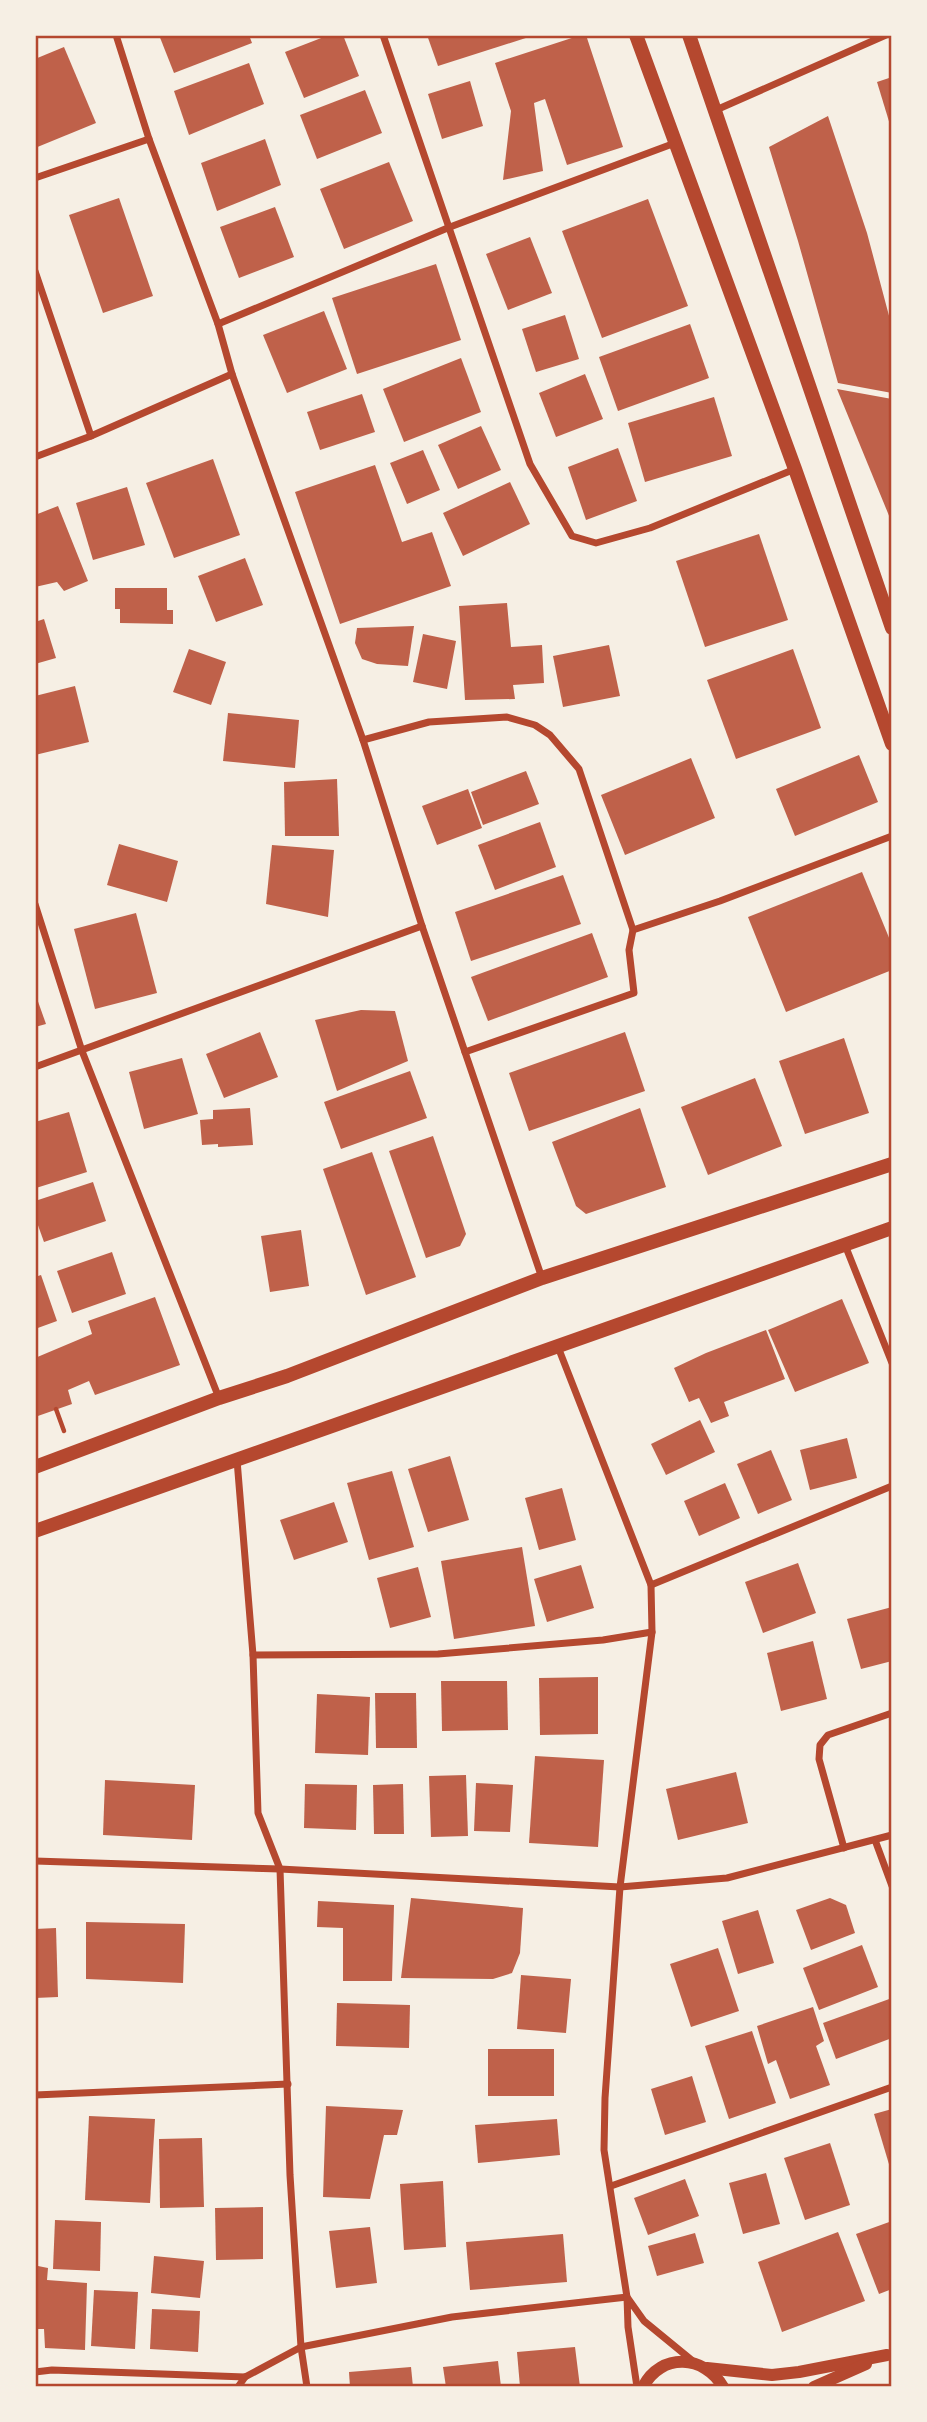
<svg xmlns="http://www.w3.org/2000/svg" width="927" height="2422" viewBox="0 0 927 2422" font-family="'Fira Sans Condensed',sans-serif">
	<rect width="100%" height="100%" fill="#f6efe4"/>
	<!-- building -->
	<g fill="#bf614a">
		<polygon points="159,35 249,35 252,43 174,73"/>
		<polygon points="329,35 343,35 359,76 304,98 285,52"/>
		<polygon points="427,35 532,35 532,36 438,66"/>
		<polygon points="581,35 586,35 623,147 567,165 545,99 534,103 543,171 503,180 511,111 495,63"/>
		<polygon points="64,47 96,123 35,148 35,59"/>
		<polygon points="249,63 264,104 189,135 174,91"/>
		<polygon points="892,77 892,128 891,128 877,82"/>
		<polygon points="470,81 483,126 442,139 428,94"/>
		<polygon points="365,90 382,133 317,159 300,115"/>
		<polygon points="828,116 867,233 892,327 892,393 838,383 798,241 769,147"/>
		<polygon points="265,139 281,185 217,211 201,163"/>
		<polygon points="389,162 413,221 344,249 320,189"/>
		<polygon points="119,198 153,296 103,313 69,215"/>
		<polygon points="648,199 688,306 602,338 562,231"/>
		<polygon points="275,207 294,257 239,278 220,227"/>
		<polygon points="530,237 552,293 508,310 486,254"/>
		<polygon points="436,264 461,340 357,374 332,298"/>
		<polygon points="324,311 347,369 287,393 263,335"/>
		<polygon points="565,315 579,359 536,372 522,329"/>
		<polygon points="690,324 709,378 618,411 599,357"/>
		<polygon points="461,358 481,412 404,442 383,389"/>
		<polygon points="585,374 603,419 556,437 539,393"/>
		<polygon points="837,389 892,399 892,523"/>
		<polygon points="362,394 375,432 320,450 307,412"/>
		<polygon points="714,397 732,456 645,482 628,423"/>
		<polygon points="481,426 501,470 458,489 438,445"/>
		<polygon points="618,448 637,501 586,520 568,467"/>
		<polygon points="423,450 440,490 407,504 390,463"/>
		<polygon points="213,459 240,535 174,558 146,483"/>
		<polygon points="375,465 402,542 432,532 451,586 340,624 295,492"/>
		<polygon points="510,482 530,524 463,556 443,513"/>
		<polygon points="127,487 145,545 93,560 76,503"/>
		<polygon points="58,506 88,581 64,591 57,582 35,587 35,515"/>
		<polygon points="759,534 788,620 705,647 676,561"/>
		<polygon points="245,558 263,605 216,622 198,576"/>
		<polygon points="115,588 167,588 167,610 173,610 173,624 120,623 120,609 115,609"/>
		<polygon points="507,603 511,647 542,645 544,683 513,685 515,699 465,700 459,606"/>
		<polygon points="44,619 56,658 35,664 35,622"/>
		<polygon points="414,626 408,666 377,664 362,659 355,643 357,628"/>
		<polygon points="423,634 456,641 447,689 413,682"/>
		<polygon points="609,645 620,696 563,707 553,656"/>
		<polygon points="189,649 226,662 211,705 173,692"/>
		<polygon points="793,649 821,728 736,759 707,680"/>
		<polygon points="75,686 89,742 35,755 35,696"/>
		<polygon points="228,713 299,720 295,768 223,761"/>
		<polygon points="859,755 878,802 795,836 776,789"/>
		<polygon points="691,758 715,818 625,855 601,795"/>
		<polygon points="526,771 539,804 483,825 471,792"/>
		<polygon points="337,779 339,836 285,836 284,782"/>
		<polygon points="468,789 482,828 437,845 422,806"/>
		<polygon points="540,822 556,867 495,890 478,845"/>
		<polygon points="119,844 178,861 167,902 107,885"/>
		<polygon points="272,845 334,850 328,917 266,904"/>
		<polygon points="862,872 892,945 892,970 786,1012 748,917"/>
		<polygon points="563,875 581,924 471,961 455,912"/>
		<polygon points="136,913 157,993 95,1009 74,929"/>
		<polygon points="592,933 608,977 488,1021 471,977"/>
		<polygon points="35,993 46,1024 35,1027"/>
		<polygon points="361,1010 395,1011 408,1061 337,1091 315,1020"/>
		<polygon points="260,1032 278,1077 224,1098 206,1054"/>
		<polygon points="625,1032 645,1091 529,1131 509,1073"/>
		<polygon points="844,1038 869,1113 805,1134 779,1061"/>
		<polygon points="182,1058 198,1114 144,1129 129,1072"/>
		<polygon points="410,1071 427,1118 341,1149 324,1102"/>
		<polygon points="755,1078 782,1146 708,1175 681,1107"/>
		<polygon points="250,1108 253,1145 218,1147 218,1144 202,1145 200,1120 213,1119 213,1110"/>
		<polygon points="640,1108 666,1187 586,1214 576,1206 552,1142"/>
		<polygon points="69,1112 87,1172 36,1188 35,1122"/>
		<polygon points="433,1136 466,1234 460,1246 426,1258 389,1151"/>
		<polygon points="372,1152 416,1277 366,1295 323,1169"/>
		<polygon points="93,1182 106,1221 44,1242 35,1217 35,1201"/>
		<polygon points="301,1230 309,1286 270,1292 261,1236"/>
		<polygon points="112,1252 126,1294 72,1313 57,1271"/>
		<polygon points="41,1275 57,1321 35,1329 35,1277"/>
		<polygon points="155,1297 180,1365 95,1395 89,1381 68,1390 72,1404 35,1417 35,1358 92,1334 88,1321"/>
		<polygon points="842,1299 869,1363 795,1392 768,1330"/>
		<polygon points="766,1330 785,1379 724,1402 729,1416 711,1423 699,1398 689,1402 674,1368 706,1353"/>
		<polygon points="700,1420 715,1452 666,1475 651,1444"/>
		<polygon points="847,1438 857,1478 810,1490 800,1450"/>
		<polygon points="771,1450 792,1500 758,1514 737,1464"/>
		<polygon points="450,1456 469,1520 428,1532 408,1469"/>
		<polygon points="392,1471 414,1547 369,1560 347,1483"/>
		<polygon points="725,1483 740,1518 699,1536 684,1501"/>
		<polygon points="562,1488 576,1540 539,1550 525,1498"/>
		<polygon points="334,1502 348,1542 294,1560 280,1520"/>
		<polygon points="522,1547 535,1626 454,1639 441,1561"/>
		<polygon points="798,1563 816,1613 763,1633 745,1582"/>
		<polygon points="581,1565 594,1608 547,1622 534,1579"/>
		<polygon points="418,1567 431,1617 390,1628 377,1578"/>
		<polygon points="892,1607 892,1661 861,1669 847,1619"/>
		<polygon points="813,1641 827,1699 781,1711 767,1653"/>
		<polygon points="598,1677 598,1734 540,1735 539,1678"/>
		<polygon points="441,1681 507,1681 508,1730 442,1731"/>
		<polygon points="375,1693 416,1693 417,1748 376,1748"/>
		<polygon points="317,1694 370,1697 368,1755 315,1753"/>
		<polygon points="535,1756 604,1760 598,1847 529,1843"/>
		<polygon points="736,1772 748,1823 678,1840 666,1789"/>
		<polygon points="466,1775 468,1836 431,1837 429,1776"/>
		<polygon points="105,1780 195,1785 192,1840 103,1835"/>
		<polygon points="476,1783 513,1785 510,1832 474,1831"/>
		<polygon points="305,1784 357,1785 356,1830 304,1828"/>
		<polygon points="403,1784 404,1834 374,1834 373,1785"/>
		<polygon points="411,1898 523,1908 520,1953 512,1973 493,1979 401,1978"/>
		<polygon points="830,1898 846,1905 855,1933 811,1950 796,1910"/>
		<polygon points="318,1901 394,1905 392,1981 343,1981 343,1928 317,1927"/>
		<polygon points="758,1910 774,1963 738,1974 722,1921"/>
		<polygon points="86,1922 185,1924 183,1983 86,1979"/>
		<polygon points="56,1928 58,1997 35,1998 35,1929"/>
		<polygon points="862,1945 878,1987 819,2010 803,1968"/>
		<polygon points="718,1948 739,2011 691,2027 670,1964"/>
		<polygon points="521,1975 571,1979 566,2033 517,2029"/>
		<polygon points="892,1998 892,2038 836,2059 823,2023"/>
		<polygon points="337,2003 410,2005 409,2048 336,2046"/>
		<polygon points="813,2007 824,2041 816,2046 830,2085 790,2099 776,2060 768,2064 757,2026"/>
		<polygon points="752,2031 776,2103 729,2119 705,2046"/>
		<rect x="488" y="2049" width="66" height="47"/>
		<polygon points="692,2076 706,2122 665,2135 651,2089"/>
		<polygon points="326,2106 403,2110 397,2135 384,2135 370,2199 323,2197"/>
		<polygon points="892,2109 892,2170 891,2171 874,2114"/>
		<polygon points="89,2116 155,2119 150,2203 85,2200"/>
		<polygon points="557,2119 560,2155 478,2163 475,2125"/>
		<polygon points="202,2138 204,2207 160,2208 159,2139"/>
		<polygon points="830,2143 850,2205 805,2220 784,2158"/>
		<polygon points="766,2173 780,2224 743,2234 729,2183"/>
		<polygon points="685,2179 699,2216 648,2235 634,2198"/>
		<polygon points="443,2181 446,2247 404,2250 400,2184"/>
		<polygon points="263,2207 263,2259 216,2260 215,2208"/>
		<polygon points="55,2220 101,2222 100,2271 53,2269"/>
		<polygon points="892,2221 892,2289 879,2294 856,2234"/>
		<polygon points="370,2227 377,2283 336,2288 329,2231"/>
		<polygon points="838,2232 865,2301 782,2332 758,2262"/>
		<polygon points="695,2233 704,2263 657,2276 648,2246"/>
		<polygon points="563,2234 567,2282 470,2290 466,2242"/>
		<polygon points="35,2256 37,2256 38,2266 48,2268 47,2280 87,2283 85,2350 45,2348 44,2329 35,2329"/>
		<polygon points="154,2256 204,2261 200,2298 151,2293"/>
		<polygon points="94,2290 138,2292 135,2349 91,2346"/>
		<polygon points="152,2309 200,2311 198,2352 150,2349"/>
		<polygon points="575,2347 580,2387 520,2387 517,2352"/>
		<polygon points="498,2361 501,2387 446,2387 443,2367"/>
		<polygon points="411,2367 413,2387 350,2387 349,2372"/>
	</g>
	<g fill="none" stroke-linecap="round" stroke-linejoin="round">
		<!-- path -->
		<polyline stroke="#b5482f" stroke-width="4.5" points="56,1409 64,1431"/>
		<!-- minor -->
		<g stroke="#b5482f" stroke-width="7">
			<polyline points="116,35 149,139 218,324 232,374 363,740 422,926 542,1278"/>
			<polyline points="383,35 530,464 572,536 596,543 650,528 795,469"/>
			<polyline points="716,110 886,35"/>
			<polyline points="35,178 149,139"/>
			<polyline points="35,271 91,436"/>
			<polyline points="218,324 450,227 675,143"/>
			<polyline points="35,457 91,436 232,374"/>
			<polyline points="363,740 429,722 507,717 535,725 550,735 579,769 633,930"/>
			<polyline points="35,904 82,1051 219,1398"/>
			<polyline points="465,1052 634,993 629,950 633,930 720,901 892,836"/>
			<polyline points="35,1067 422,926"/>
			<polyline points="845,1245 892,1363"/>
			<polyline points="237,1460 253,1655 258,1813 280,1869 290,2175 301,2347 307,2387"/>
			<polyline points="651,1585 892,1486"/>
			<polyline points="253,1655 438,1654 603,1640 652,1632"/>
			<polyline points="875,1840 892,1886"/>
			<polyline points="844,1848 819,1759 820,1745 828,1735 892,1713"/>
			<polyline points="35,1861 280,1869 620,1887 727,1878 892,1835"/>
			<polyline points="35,2095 288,2084"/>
			<polyline points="611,2186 892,2087"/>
			<polyline points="35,2372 52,2370 245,2377 301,2347 452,2317 627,2297 604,2150 605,2098 620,1887 652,1632 651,1585 558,1347"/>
			<polyline points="238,2387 245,2377"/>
			<polyline points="637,2387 628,2327 627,2297 644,2321 694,2362"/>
		</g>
		<!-- tertiary -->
		<g stroke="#b5482f" stroke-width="12">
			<polyline points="707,2368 772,2375 799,2372 887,2355"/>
			<path d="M643,2387C661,2352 705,2355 723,2387"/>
			<polyline points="814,2387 866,2364"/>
		</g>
		<!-- secondary -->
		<g stroke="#b5482f" stroke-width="14">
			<polyline points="636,35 795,469 892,744"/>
			<polyline points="689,35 892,628"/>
			<polyline points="35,1467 219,1398 287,1376 542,1278 892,1164"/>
			<polyline points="35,1531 892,1228"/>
		</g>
	</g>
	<!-- border -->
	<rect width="927" height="2422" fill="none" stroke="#f6efe4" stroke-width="74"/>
	<rect x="37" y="37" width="853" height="2348" fill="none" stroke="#b5482f" stroke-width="2.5"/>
</svg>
